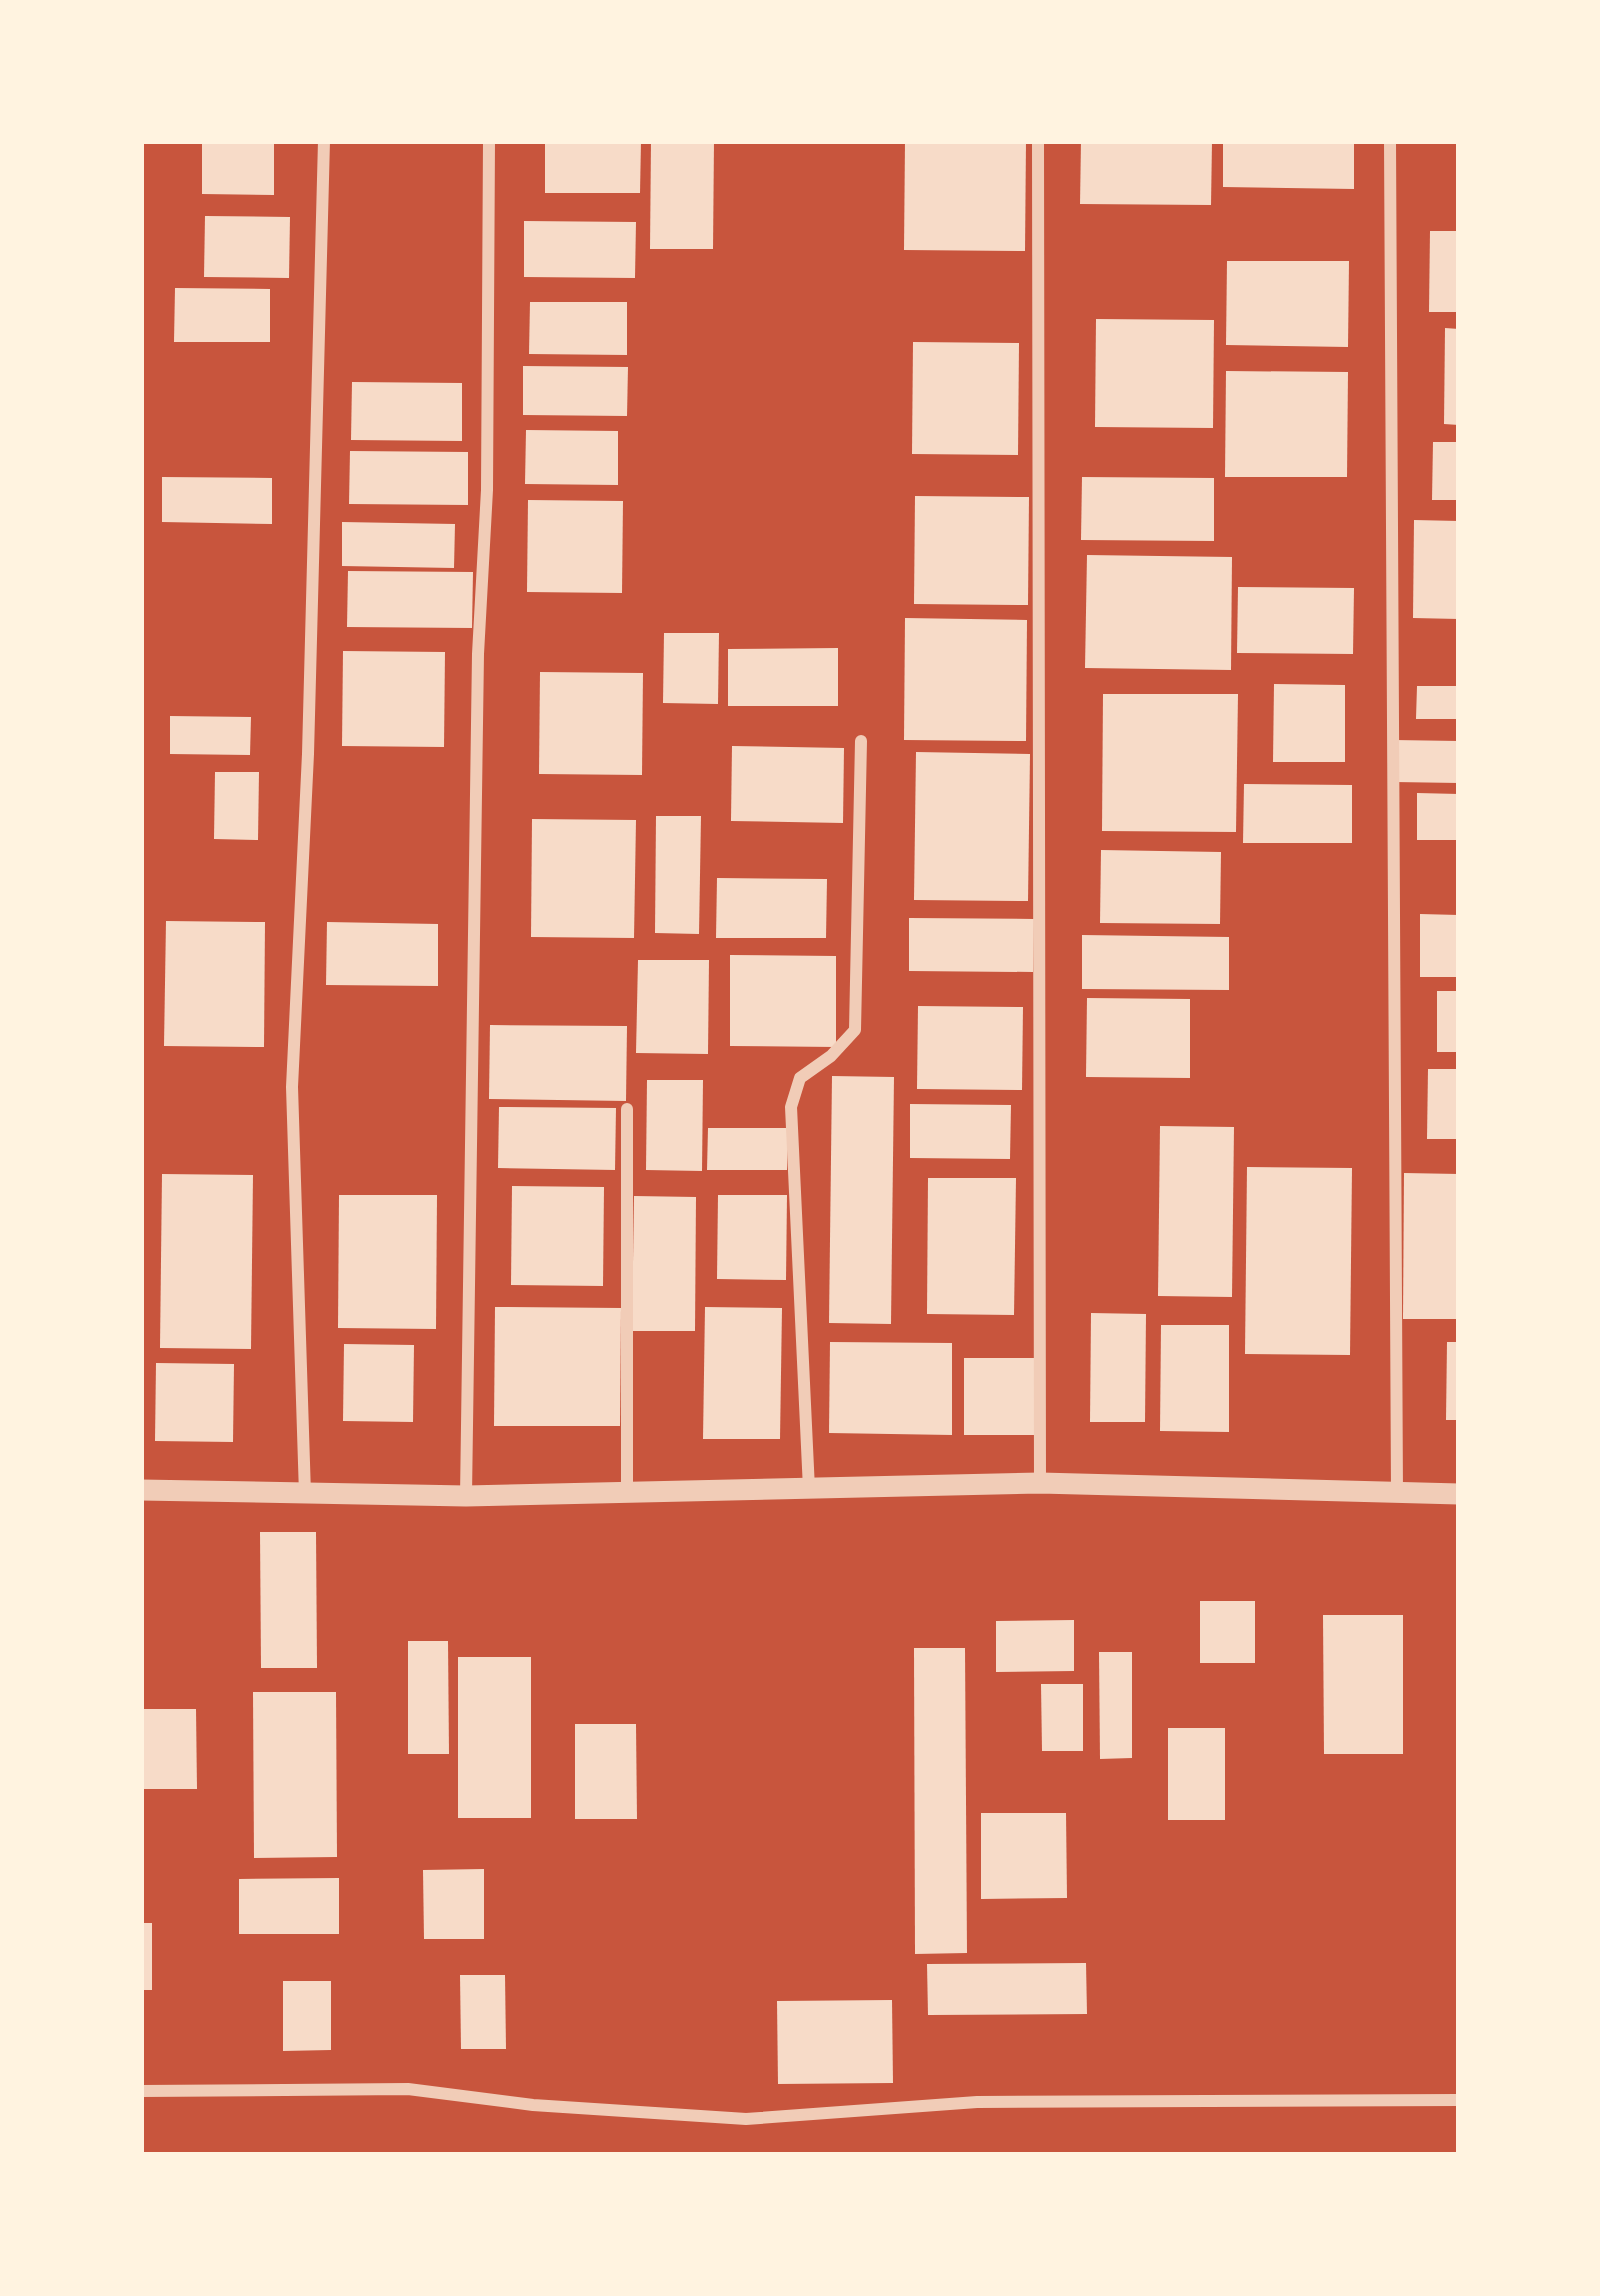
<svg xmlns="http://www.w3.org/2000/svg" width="1600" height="2296" viewBox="0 0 1600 2296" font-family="'Roboto Condensed',sans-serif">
	<rect width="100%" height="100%" fill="#c8553d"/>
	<!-- building -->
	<g fill="#f7dbc8">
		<polygon points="202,141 274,142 274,195 202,194"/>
		<polygon points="545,141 641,141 640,193 545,193"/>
		<polygon points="651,141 714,141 713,249 650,249"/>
		<polygon points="905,141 1026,141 1025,251 904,250"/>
		<polygon points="1081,141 1212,141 1211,205 1080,204"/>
		<polygon points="1223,141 1354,141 1354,189 1223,187"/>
		<polygon points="205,216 290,217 289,278 204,277"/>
		<polygon points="524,221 636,222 635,278 524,277"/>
		<polygon points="1430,231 1459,231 1459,312 1429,312"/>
		<polygon points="1227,261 1349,261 1348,347 1226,345"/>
		<polygon points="175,288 270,289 270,342 174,342"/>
		<polygon points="530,302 627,302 627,355 529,354"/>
		<polygon points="1096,319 1214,320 1213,428 1095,427"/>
		<polygon points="1445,328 1459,329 1459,425 1444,424"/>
		<polygon points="913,342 1019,343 1018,455 912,454"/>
		<polygon points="523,366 628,367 627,416 523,415"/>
		<polygon points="1226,371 1348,372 1347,477 1225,477"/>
		<polygon points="352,382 462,383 462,441 351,440"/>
		<polygon points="526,430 618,431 618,485 525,484"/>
		<polygon points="1433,442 1459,442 1459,500 1432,500"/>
		<polygon points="350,451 468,452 468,505 349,504"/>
		<polygon points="162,477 272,478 272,524 162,522"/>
		<polygon points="1082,477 1214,478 1214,541 1081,540"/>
		<polygon points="915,496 1029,497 1028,605 914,604"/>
		<polygon points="528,500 623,501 622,593 527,592"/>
		<polygon points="1414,520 1459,521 1459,619 1413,618"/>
		<polygon points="342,522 455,524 454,568 342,566"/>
		<polygon points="1087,555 1232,557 1231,670 1085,668"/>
		<polygon points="348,571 473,572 472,628 347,627"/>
		<polygon points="1238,587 1354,588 1353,654 1237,653"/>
		<polygon points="905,618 1027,620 1026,741 904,740"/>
		<polygon points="664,633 719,633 718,704 663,703"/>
		<polygon points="838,648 838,706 728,706 728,649"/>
		<polygon points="343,651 445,652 444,747 342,746"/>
		<polygon points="540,672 643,673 642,775 539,774"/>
		<polygon points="1274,684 1345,685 1345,762 1273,762"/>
		<polygon points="1417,686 1459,686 1459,719 1416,719"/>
		<polygon points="1103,694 1238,694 1236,832 1102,831"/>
		<polygon points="170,716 251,717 250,755 170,754"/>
		<polygon points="1394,740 1459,741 1459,783 1394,782"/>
		<polygon points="732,746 844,748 843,823 731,821"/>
		<polygon points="916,752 1030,754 1028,901 914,900"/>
		<polygon points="215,772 259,772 258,840 214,839"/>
		<polygon points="1244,784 1352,785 1352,843 1243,843"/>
		<polygon points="1417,793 1459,794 1459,840 1417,840"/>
		<polygon points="656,816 701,816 699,934 655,933"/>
		<polygon points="532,819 636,820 634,938 531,937"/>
		<polygon points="1101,850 1221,852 1220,924 1100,923"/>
		<polygon points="717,878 827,879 826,938 716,938"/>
		<polygon points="1420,914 1459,915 1459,977 1420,977"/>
		<polygon points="909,918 1034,919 1033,972 909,971"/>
		<polygon points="166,921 265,922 264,1047 164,1046"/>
		<polygon points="327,922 438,924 438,986 326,985"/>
		<polygon points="1082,935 1229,937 1229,990 1082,989"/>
		<polygon points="730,955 836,956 836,1047 730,1046"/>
		<polygon points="638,960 709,960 708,1054 636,1053"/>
		<rect x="1437" y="991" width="22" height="61"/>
		<polygon points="1087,998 1190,999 1190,1078 1086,1077"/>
		<polygon points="918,1006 1023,1007 1022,1090 917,1089"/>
		<polygon points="490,1025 627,1026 626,1101 489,1099"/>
		<polygon points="1428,1069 1459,1069 1459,1139 1427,1139"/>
		<polygon points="832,1076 894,1077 891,1324 829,1323"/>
		<polygon points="647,1080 703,1080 702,1171 646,1170"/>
		<polygon points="910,1104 1011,1105 1010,1159 910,1158"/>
		<polygon points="499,1107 616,1108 615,1170 498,1168"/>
		<polygon points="1160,1126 1234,1127 1232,1297 1158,1296"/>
		<polygon points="708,1128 788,1128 787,1170 707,1170"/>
		<polygon points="1247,1167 1352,1168 1350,1355 1245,1354"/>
		<polygon points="1404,1173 1459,1174 1459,1319 1403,1319"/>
		<polygon points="162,1174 253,1175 251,1349 160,1348"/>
		<polygon points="928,1178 1016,1178 1014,1315 927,1314"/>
		<polygon points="512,1186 604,1187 603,1286 511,1285"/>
		<polygon points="339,1195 437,1195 436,1329 338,1328"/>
		<polygon points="718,1195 787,1195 786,1280 717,1279"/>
		<polygon points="634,1196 696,1197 695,1331 632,1331"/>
		<polygon points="495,1307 621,1308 620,1426 494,1426"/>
		<polygon points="705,1307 782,1308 780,1439 703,1439"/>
		<polygon points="1091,1313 1146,1314 1145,1422 1090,1422"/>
		<polygon points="1161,1325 1229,1325 1229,1432 1160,1431"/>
		<polygon points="830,1342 952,1343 952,1435 829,1433"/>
		<polygon points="1447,1342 1459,1342 1459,1420 1446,1420"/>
		<polygon points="344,1344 414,1345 413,1422 343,1421"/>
		<polygon points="964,1358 1035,1358 1034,1435 964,1435"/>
		<polygon points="156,1363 234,1364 233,1442 155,1441"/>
		<polygon points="260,1532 316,1532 317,1668 261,1668"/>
		<rect x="1200" y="1601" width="55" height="62"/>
		<polygon points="1323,1615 1403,1615 1403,1754 1324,1754"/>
		<polygon points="1074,1620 1074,1671 996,1672 996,1621"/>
		<polygon points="408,1641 448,1641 449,1754 408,1754"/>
		<polygon points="914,1648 965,1648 967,1953 915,1954"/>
		<polygon points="1099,1652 1132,1652 1132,1758 1100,1759"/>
		<rect x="458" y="1657" width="73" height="161"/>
		<polygon points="1041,1684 1083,1684 1083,1751 1042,1751"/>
		<polygon points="253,1692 336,1692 337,1857 254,1858"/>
		<polygon points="141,1709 196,1709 197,1789 141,1789"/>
		<polygon points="575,1724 636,1724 637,1819 575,1819"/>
		<rect x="1168" y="1728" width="57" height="92"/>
		<polygon points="981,1813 1066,1813 1067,1898 981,1899"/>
		<polygon points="484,1869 484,1939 424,1939 423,1870"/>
		<polygon points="339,1878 339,1934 239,1934 239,1879"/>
		<rect x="141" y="1923" width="11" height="67"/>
		<polygon points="1086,1963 1087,2014 928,2015 927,1964"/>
		<polygon points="460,1975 505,1975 506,2049 461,2049"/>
		<polygon points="283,1981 331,1981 331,2050 283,2051"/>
		<polygon points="892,2000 893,2083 778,2084 777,2001"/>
	</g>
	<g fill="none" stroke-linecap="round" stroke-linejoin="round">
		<!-- minor -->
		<g stroke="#f1ccb7" stroke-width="12">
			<polyline points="1038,141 1040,1483"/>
			<polyline points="1390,141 1397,1493"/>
			<polyline points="627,1109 627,1494"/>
			<polyline points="809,1489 791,1107 800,1078 831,1056 855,1030 861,741"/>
			<polyline points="305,1494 292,1087 308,754 324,141"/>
			<polyline points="466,1496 478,654 487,490 489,141"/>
			<polyline points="141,2091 408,2089 533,2105 746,2119 977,2102 1459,2100"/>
		</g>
		<!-- tertiary -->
		<polyline stroke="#f1ccb7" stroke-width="21" points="141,1490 466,1496 1040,1483 1459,1494"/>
	</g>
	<!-- border -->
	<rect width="1600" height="2296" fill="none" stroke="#fff3e0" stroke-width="288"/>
</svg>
